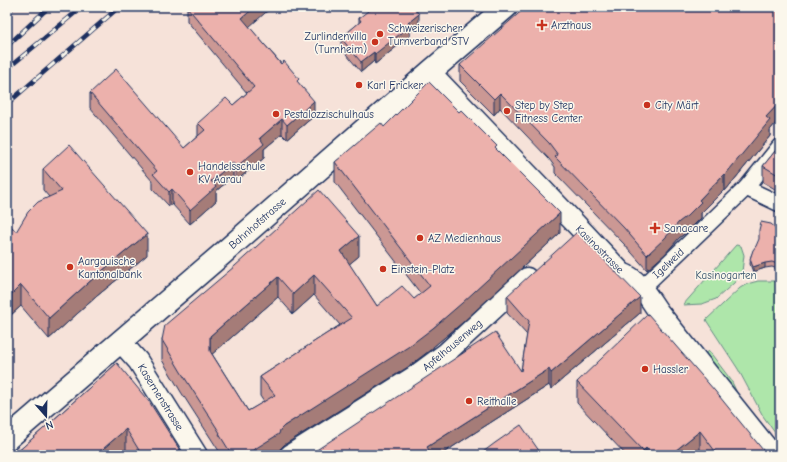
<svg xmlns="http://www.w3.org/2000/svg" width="787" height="462" viewBox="0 0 787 462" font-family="'Comic Neue',sans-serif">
	<rect width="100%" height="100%" fill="#f6e2d9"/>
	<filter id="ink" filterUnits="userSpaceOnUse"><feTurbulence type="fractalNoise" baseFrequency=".025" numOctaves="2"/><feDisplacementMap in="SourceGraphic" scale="8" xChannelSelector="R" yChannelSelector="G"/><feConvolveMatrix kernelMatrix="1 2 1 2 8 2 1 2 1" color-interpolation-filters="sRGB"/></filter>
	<g filter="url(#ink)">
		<!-- green -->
		<g fill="#aee6aa" stroke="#648a84">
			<polygon points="736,245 741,246 744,255 742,272 734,283 716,299 702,304 683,305"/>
			<polygon points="758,281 780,281 780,440 763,416 738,369 706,320 740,288 747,284"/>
			<polygon points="709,351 731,380 739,397 704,355"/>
		</g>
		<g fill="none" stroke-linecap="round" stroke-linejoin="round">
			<!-- pedestrian casing -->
			<g stroke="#1b2f5e" stroke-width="18">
				<g id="pedestrian">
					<polyline points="746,188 780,204"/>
					<polyline points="642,288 746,188 780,146"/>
				</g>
			</g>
			<!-- minor casing -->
			<g stroke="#1b2f5e" stroke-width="23">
				<g id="minor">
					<path d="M430,72L573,221L622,273C639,279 648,297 658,311L773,455"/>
					<polyline points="120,341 138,361 197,455"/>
					<polyline points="290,455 415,376 446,353 527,278"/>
				</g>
			</g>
			<!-- primary casing -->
			<g stroke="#1b2f5e" stroke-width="25">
				<polyline id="primary" points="7,439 221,255 430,72 506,7"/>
			</g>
			<!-- pedestrian -->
			<use href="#pedestrian" stroke="#fbf7ec" stroke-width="15"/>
			<!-- minor -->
			<use href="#minor" stroke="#fbf7ec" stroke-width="20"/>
			<!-- primary -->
			<use href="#primary" stroke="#fbf7ec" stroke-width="22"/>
			<!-- rail casing -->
			<g stroke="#1b2f5e" stroke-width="4.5">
				<g id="rail">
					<polyline points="7,12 13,7"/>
					<polyline points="7,46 49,7"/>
					<polyline points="7,69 82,7"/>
					<polyline points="7,104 119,7"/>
				</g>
			</g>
			<!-- rail -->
			<use href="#rail" stroke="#fbf7ec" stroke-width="3" stroke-dasharray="9" stroke-linecap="butt"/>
		</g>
		<!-- wall -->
		<g fill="#cb9894" stroke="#1b2f5e" fill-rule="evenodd">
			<polygon points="187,7 249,27 299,84 314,116 287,139 282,134 264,149 264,158 236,181 233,177 216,191 216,201 190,224 172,204 169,206 153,189 153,182 90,108 90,93 184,148 198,136 198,123 233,105 247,93 187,21"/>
			<polygon points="780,7 780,118 770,130 770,136 725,191 724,190 701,213 701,218 687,232 679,238 665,254 647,270 624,244 555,173 555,167 549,159 500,108 494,115 460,81 460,65"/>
			<polygon points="359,18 419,24 410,32 410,36 375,64 374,61 361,72 341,48 341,38 359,23"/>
			<path d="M384,127L497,150L560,233L462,323L433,347V348L408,367L284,445L280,449L279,453L276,455H219V451L181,392L162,360V340L235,266L359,256L349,264L377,306L414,299L421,294L335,182V162ZM314,295L340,325L260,377V396L264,402L248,411L212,354L278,297L293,314Z"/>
			<polygon points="780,145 780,192 763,182 763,166"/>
			<polygon points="43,169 147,255 97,296 49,339 21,306 11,315 7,312 7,221 16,232 49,197 43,190"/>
			<polygon points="780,234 780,270 772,267 765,268 753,272 750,264 751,256 756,246"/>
			<polygon points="507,296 640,313 551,389 549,385 440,455 309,455 521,371 527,335 507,313"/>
			<polygon points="117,363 183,455 128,455 126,451 122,455 14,455"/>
			<polygon points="577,382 767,455 703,455 700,452 697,455 626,455 577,403"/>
		</g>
		<!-- shaded-wall -->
		<g fill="#a57c78" stroke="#1b2f5e">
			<polygon points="255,7 272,7 242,33 242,18"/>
			<polygon points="419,14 419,24 410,32 410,36 375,64 375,54 408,23"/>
			<polygon points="374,52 374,61 361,72 361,62"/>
			<polygon points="500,93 500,108 494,115 494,99"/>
			<polygon points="314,101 314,116 287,139 287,125"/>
			<polygon points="780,102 780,118 770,130 770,136 725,191 725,175 766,117"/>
			<polygon points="282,119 282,134 264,149 264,158 236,181 236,167 260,138"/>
			<polygon points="233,163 233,177 216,191 216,201 190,224 190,210 211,181"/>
			<polygon points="724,174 724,190 701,213 701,218 687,232 679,238 665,254 647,270 647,255"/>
			<polygon points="172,189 172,204 169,206 169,192"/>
			<polygon points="560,213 560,233 462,323 433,347 433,348 408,367 284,445 280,449 279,453 276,455 245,455 280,430 284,426 433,328"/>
			<polygon points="147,234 147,255 97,296 49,339 49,318 97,275"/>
			<polygon points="359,236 359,256 341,271 341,251"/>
			<polygon points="765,263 765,268 753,272 753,267"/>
			<polygon points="314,275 314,295 293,314 293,294"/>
			<polygon points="278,277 278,297 210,356 210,336"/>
			<polygon points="21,285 21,306 11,315 11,295"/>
			<polygon points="640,297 640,313 551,389 551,373"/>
			<polygon points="549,369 549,385 440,455 427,455 427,447"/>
			<polygon points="10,389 10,412 7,414 7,392"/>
			<polygon points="126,429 126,451 122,455 96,455"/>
			<polygon points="700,431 700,452 697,455 670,455"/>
			<polygon points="646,448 646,455 643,455 643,451"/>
		</g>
		<!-- building -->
		<g fill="#ecb1ac" stroke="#1b2f5e" fill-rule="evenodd">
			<polygon points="187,7 255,7 242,18 281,64 284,61 299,79 297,81 314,101 287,125 282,119 260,138 264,144 236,167 233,163 211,181 216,187 190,210 172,189 169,192 153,174 157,171 90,93 116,69 184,148 205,130 198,123 226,98 233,105 254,87"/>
			<polygon points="373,7 413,7 419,14 408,23 410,26 375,54 374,52 361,62 341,38 361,21 359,18"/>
			<polygon points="526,7 780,7 780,102 766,117 770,120 725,175 724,174 699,200 701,202 687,216 679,222 665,238 647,255 624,228 555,157 558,155 549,143 500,93 494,99 460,65"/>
			<path d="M429,82L459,112L461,110L497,146L495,148L560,213L462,303L433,328L408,347L284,426L280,430L279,434L245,455H232L219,434L220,433L181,372L162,340L165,325L235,266L319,190L359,236L341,251L377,306L402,286L414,299L430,286L335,162L381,123L384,127ZM314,275L352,318L326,334L260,377L275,395L248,411L210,351V336L278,277L293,294Z"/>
			<polygon points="69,145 147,234 97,275 49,318 21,285 11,295 7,291 7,221 16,232 28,212 38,202 62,191 43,169"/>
			<polygon points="780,145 780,176 763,166"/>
			<polygon points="761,222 771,224 777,229 780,234 780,265 772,262 765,263 753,267 750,259 753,250 756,246 759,239 759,230"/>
			<polygon points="577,232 640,297 551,373 549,369 427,447 432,455 309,455 495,332 521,371 529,321 507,296"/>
			<polygon points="648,314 715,391 767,455 718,455 700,431 670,455 652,455 646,448 643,451 577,382"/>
			<polygon points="117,363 150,403 183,455 142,455 126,429 96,455 14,455"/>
			<polygon points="7,386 10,389 7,392"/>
			<polygon points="521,425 542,455 479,455 495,443"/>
		</g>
	</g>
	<!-- markers -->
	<g fill="#c8321e" stroke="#fbf7ec" stroke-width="1.5">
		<path d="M540 19h4v4h4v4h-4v4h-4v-4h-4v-4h4z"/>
		<circle cx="380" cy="34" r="4"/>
		<circle cx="375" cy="42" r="4"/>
		<circle cx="359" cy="85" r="4"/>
		<circle cx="647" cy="105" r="4"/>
		<circle cx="507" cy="111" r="4"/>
		<circle cx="276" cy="114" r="4"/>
		<circle cx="190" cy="172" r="4"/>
		<path d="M653 222h4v4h4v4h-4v4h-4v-4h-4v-4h4z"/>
		<circle cx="420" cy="238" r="4"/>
		<circle cx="70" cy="267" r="4"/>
		<circle cx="383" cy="269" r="4"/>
		<circle cx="645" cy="369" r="4"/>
		<circle cx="469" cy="401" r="4"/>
	</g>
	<g text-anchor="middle" stroke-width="3" stroke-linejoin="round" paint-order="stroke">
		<!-- poi labels -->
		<g font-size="11" fill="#1b2f5e" stroke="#fbf7ec" text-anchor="start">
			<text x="551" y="29">Arzthaus</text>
			<text x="388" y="32">Schweizerischer<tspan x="388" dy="13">Turnverband STV</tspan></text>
			<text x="367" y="40" text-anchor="end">Zurlindenvilla<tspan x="367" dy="13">(Turnheim)</tspan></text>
			<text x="367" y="89">Karl Fricker</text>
			<text x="515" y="109">Step by Step<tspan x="515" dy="13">Fitness Center</tspan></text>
			<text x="655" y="109">City Märt</text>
			<text x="284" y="118">Pestalozzischulhaus</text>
			<text x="198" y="170">Handelsschule<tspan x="198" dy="13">KV Aarau</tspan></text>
			<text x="664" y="232">Sanacare</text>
			<text x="428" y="242">AZ Medienhaus</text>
			<text x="78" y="265">Aargauische<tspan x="78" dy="13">Kantonalbank</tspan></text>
			<text x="391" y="273">Einstein-Platz</text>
			<text x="653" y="373">Hassler</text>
			<text x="477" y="405">Reithalle</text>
		</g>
		<!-- street labels -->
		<g font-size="11" fill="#1b2f5e" stroke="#fbf7ec">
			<text transform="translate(257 223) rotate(-41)" y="4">Bahnhofstrasse</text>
			<text transform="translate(600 249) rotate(45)" y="4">Kasinostrasse</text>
			<text transform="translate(668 263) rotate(-43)" y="4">Igelweid</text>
			<text transform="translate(452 345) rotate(-40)" y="4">Apfelhausenweg</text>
			<text transform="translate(161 397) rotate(58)" y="4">Kasernenstrasse</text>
		</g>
		<!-- park labels -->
		<g font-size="11" fill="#38546d" stroke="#fbf7ec">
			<text x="726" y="279">Kasinogarten</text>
		</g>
	</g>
	<!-- margin -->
	<rect width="787" height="462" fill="none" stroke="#fbf7ec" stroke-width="24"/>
	<rect x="12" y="12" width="763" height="438" fill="none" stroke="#1b2f5e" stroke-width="1.5" filter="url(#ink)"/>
	<!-- north arrow -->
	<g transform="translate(46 416) rotate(160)" stroke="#fbf7ec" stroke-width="3" paint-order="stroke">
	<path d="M0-3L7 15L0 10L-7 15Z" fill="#1b2f5e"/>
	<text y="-6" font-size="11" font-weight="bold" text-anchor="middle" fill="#1b2f5e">N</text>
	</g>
</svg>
